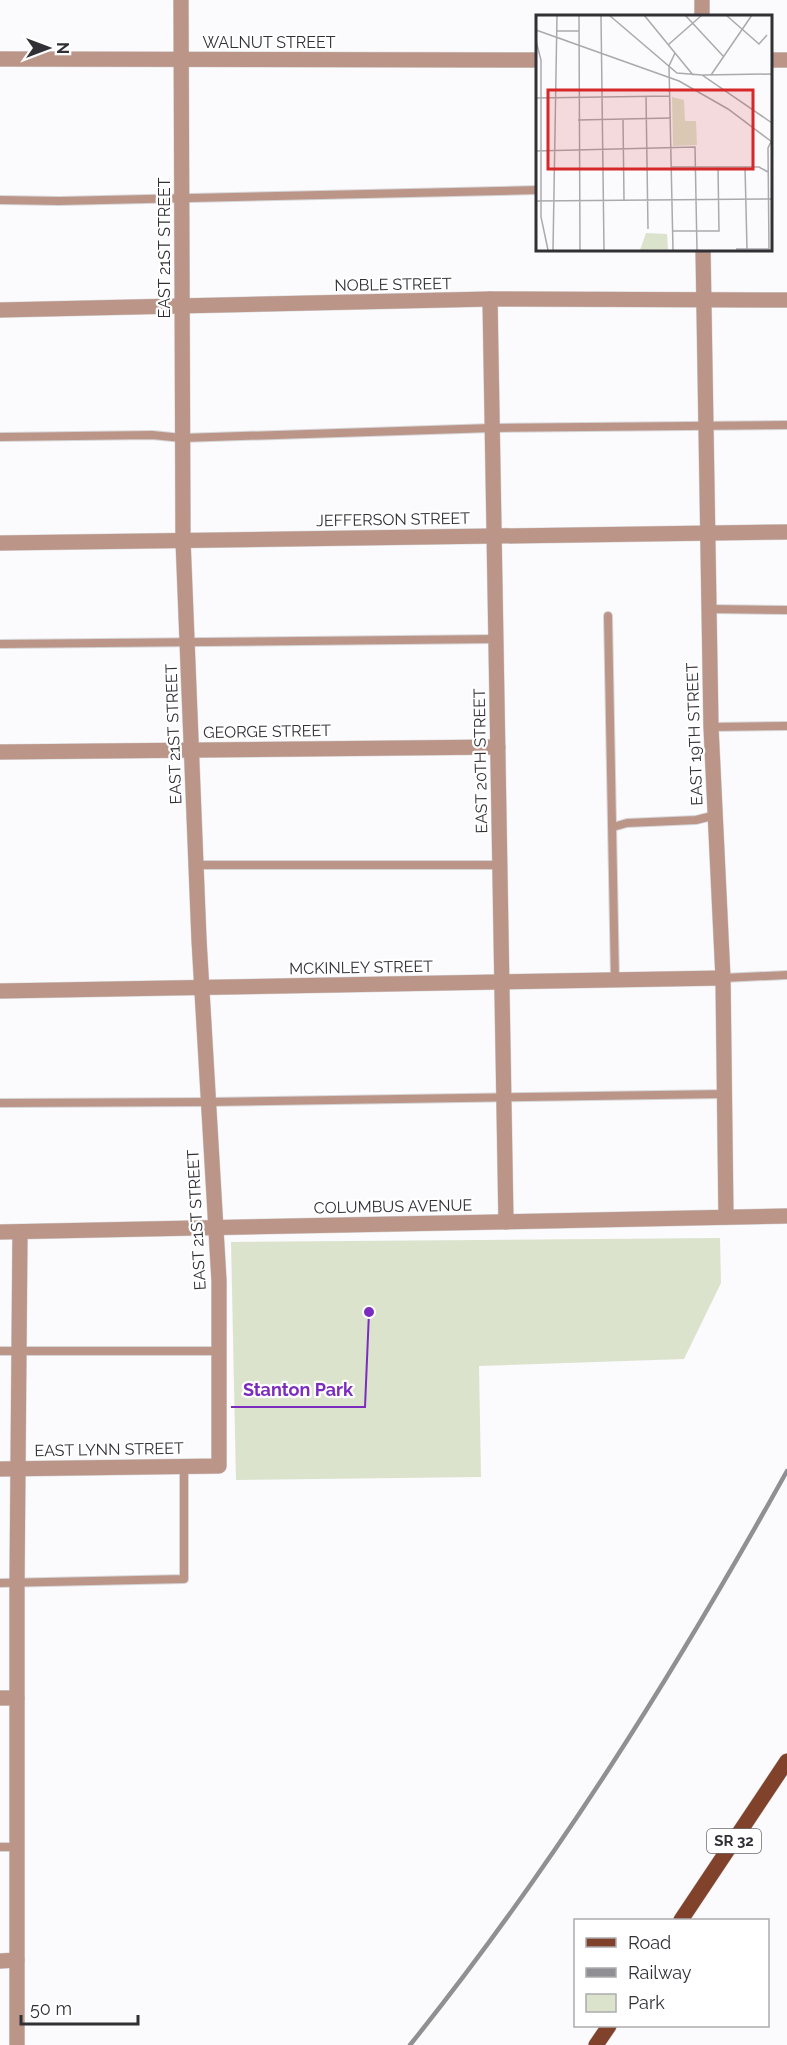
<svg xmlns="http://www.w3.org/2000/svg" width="787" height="2045" viewBox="0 0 787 2045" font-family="Raleway,sans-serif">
	<rect width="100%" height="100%" fill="#fbfafd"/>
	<!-- green -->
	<polygon fill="#dbe3cd" points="720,1238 721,1283 684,1359 479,1366 481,1477 236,1480 231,1242"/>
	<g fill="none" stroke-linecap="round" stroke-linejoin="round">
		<!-- service casing -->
		<g stroke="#d6d6d9" stroke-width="10">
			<g id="service">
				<polyline points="0,200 59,201 538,190"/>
				<polyline points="0,437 152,435 182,438 492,428 787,425"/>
				<polyline points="709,609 787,610"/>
				<polyline points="608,616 615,980"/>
				<polyline points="0,644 496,639"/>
				<polyline points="711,727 787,726"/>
				<polyline points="613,827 627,823 696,820 716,815"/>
				<polyline points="197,865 500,865"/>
				<polyline points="723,978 787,975"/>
				<polyline points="0,1103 208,1102 725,1094"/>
				<polyline points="0,1351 219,1351"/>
				<polyline points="0,1583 184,1579 184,1466"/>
				<polyline points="0,1847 17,1847"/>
			</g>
		</g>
		<!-- minor casing -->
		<g stroke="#d6d6d9" stroke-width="16">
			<g id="minor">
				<polyline points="0,59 538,60"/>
				<polyline points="770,60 787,60"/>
				<polyline points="490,299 506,1222"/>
				<polyline points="0,543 787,532"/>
				<polyline points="0,752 498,747"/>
				<polyline points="0,991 723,978"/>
				<polyline points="0,1469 219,1466 219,1281 199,940 183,540 181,0"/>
				<polyline points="0,1698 17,1698"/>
				<polyline points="0,1961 17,1960"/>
				<polyline points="17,2045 17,1583 20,1232"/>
			</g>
		</g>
		<!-- tertiary casing -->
		<g stroke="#d6d6d9" stroke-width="16">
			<g id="tertiary">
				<polyline points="702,16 702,0"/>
				<polyline points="703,249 711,727 723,978 726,1217"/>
				<polyline points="0,310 490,299 787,300"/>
				<polyline points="0,1232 787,1216"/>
			</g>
		</g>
		<!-- primary casing -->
		<g stroke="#d6d6d9" stroke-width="16">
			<g id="primary">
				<polyline points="681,1920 787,1761"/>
				<polyline points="596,2045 609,2026"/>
			</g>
		</g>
		<!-- service -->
		<use href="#service" stroke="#bb9688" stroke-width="8"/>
		<!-- minor -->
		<use href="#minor" stroke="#bb9688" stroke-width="15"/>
		<!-- tertiary -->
		<use href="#tertiary" stroke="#bb9688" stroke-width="15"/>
		<!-- primary -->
		<use href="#primary" stroke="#80422a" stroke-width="15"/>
		<!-- rail -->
		<path stroke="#909094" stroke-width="4.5" d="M410,2045C554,1866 675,1672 787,1471"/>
	</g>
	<g text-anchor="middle" stroke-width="4.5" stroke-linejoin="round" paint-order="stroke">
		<!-- shield labels -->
		<rect fill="#fff" stroke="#6e6e72" stroke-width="1.5" x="707" y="1829" width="54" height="24" rx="4.5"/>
		<g font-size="15" font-weight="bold" fill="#303035">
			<text x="734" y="1846">SR 32</text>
		</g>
		<!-- street labels -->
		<g font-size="16" fill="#303035" stroke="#fff">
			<text x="269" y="48">WALNUT STREET</text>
			<text transform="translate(164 248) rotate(-90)" y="6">EAST 21ST STREET</text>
			<text transform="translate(393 284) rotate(-1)" y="6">NOBLE STREET</text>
			<text transform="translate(393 519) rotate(-1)" y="6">JEFFERSON STREET</text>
			<text transform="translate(267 731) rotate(-1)" y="6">GEORGE STREET</text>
			<text transform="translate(173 734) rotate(-92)" y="6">EAST 21ST STREET</text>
			<text transform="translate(694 734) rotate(-92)" y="6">EAST 19TH STREET</text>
			<text transform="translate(480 761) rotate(-91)" y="6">EAST 20TH STREET</text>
			<text transform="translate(361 967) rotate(-1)" y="6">MCKINLEY STREET</text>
			<text transform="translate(393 1206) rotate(-1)" y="6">COLUMBUS AVENUE</text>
			<text transform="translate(196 1220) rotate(-93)" y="6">EAST 21ST STREET</text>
			<text transform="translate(109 1449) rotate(-1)" y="6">EAST LYNN STREET</text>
		</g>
	</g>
	<!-- overview -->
	<g transform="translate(536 15)">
		<rect width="236" height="236" fill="#fbfafd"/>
		<path d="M136,82L148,85L149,106H160L161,130L137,131ZM110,218L131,219L132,235H104Z" fill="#dbe3cd"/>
		<path fill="none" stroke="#aaa9ad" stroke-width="1.5" d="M43,0L44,235M65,0L68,235M73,0L141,58L166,60L236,108M108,0L157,60M149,0L188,42M190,0L223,29L231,20M0,15L143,66L192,94L236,127M21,16H43M20,22L42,30M0,26L5,45V202L12,235M132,30L166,0M167,60L236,59M175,60L216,0M110,81L112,214M0,83L134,81M87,104L88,185M42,105L135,103M0,136L159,132L161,235M136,152H223L232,157M209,152L211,234M0,186L236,184M137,216H183L182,152M200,234H233M17,235L21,0M137,235L133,51L139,38M233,235L232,133L236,125"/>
		<path fill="#d62828" fill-opacity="0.15" stroke="#d62828" stroke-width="3" d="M12,75H217V154H12Z"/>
		<rect width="236" height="236" fill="none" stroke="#303035" stroke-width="3"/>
	</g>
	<!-- callouts -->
	<path fill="none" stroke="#7b2cbf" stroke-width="2" d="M369 1312L365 1407H231"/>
	<circle fill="#7b2cbf" stroke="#fff" stroke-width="2" cx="369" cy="1312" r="6"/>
	<g font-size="18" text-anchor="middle" font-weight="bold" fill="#7b2cbf" stroke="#fff" stroke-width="4.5" stroke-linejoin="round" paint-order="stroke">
		<text x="298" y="1396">Stanton Park</text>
	</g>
	<!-- legend -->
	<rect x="574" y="1919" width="195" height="108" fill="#ffffff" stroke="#acacae" stroke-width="1.5"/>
	<rect x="586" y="1938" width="30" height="9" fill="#80422a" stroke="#acacae" stroke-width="1.5"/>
	<text x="628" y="1949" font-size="18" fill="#303035">Road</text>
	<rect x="586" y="1968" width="30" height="9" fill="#909094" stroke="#acacae" stroke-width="1.5"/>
	<text x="628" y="1979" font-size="18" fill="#303035">Railway</text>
	<rect x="586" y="1994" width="30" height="18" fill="#dbe3cd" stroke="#acacae" stroke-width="1.5"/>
	<text x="628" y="2009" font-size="18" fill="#303035">Park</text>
	<!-- north arrow -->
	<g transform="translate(48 48) rotate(90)" stroke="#ffffff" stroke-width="4.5" paint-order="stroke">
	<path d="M0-4.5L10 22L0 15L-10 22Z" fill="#303035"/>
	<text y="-9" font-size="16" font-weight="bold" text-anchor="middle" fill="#303035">N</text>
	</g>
	<!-- scale -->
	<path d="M21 2015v9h117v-9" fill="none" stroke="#303035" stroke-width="3"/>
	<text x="30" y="2015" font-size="18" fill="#303035" stroke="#ffffff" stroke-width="4.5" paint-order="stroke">50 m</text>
</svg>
